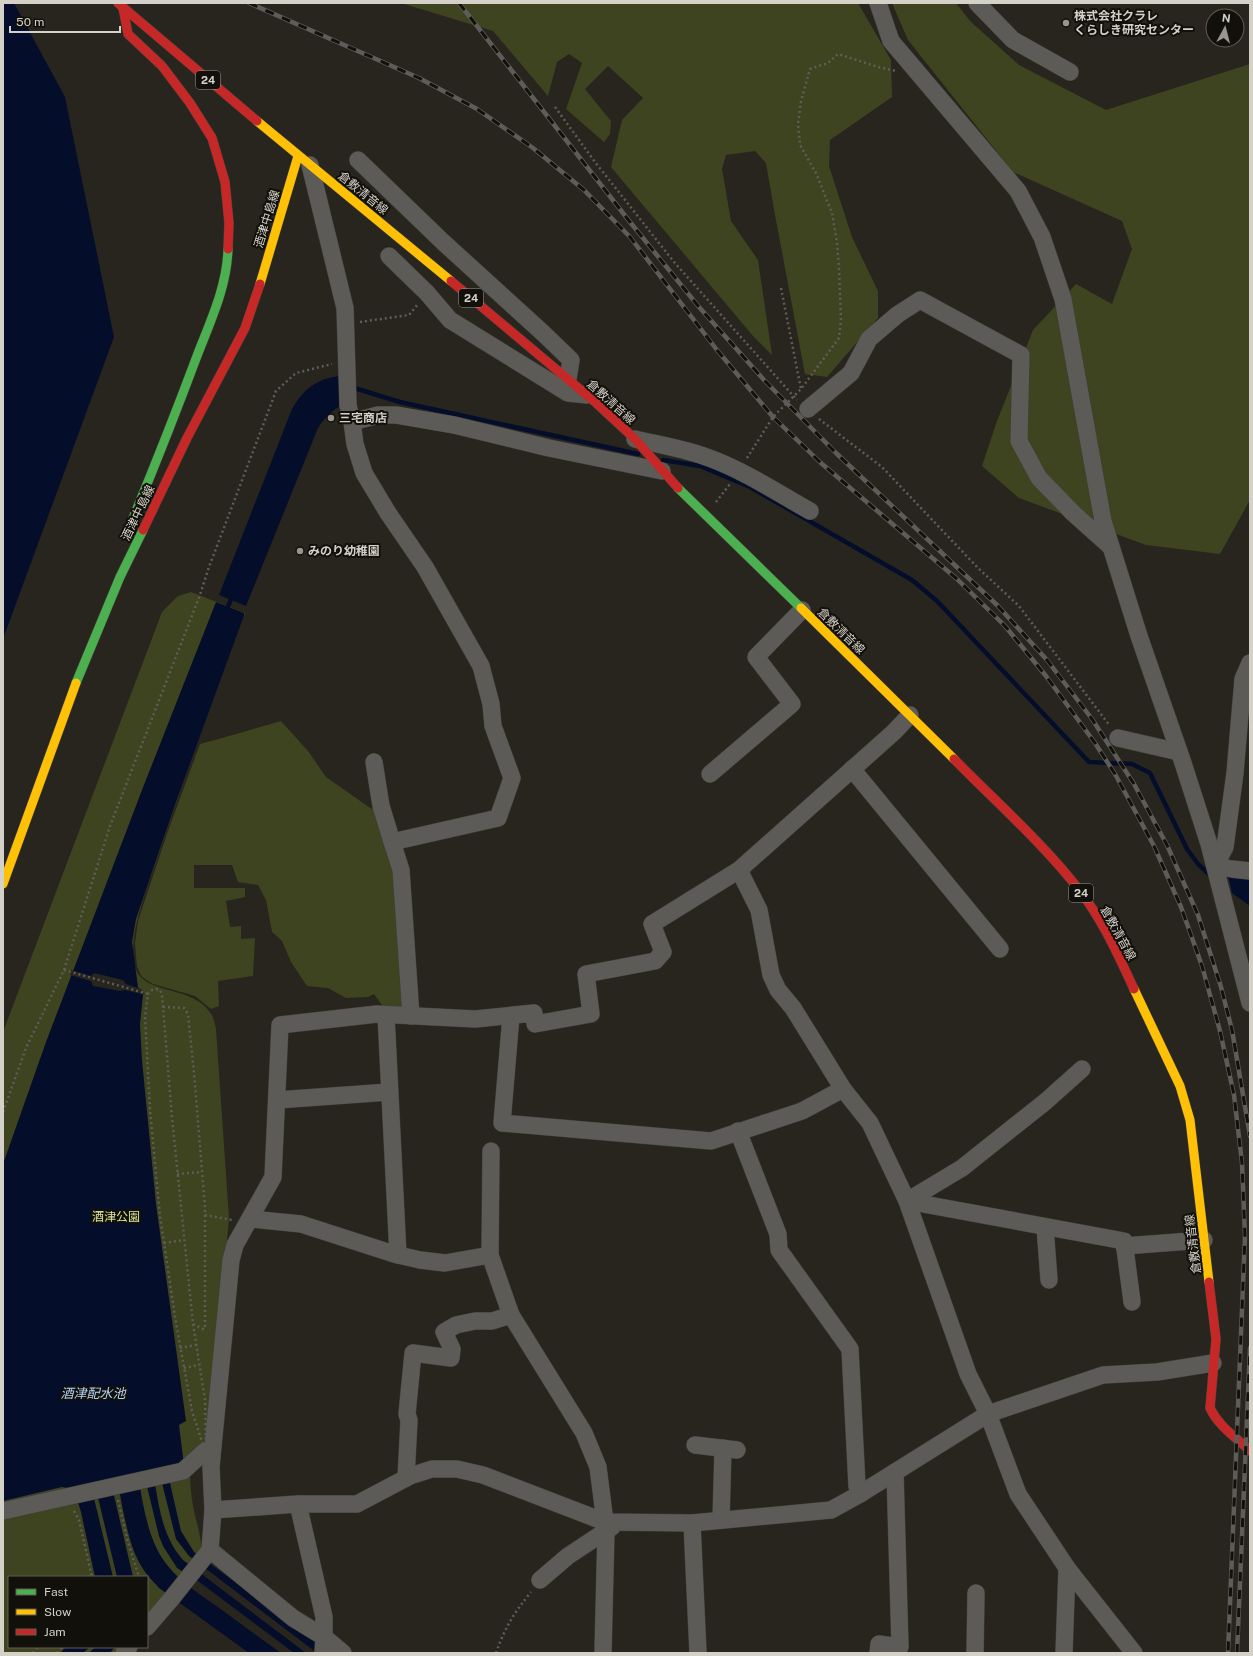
<svg xmlns="http://www.w3.org/2000/svg" width="1253" height="1656" viewBox="0 0 1253 1656" font-family="'Public Sans','Noto Sans JP',sans-serif">
	<rect width="100%" height="100%" fill="#27251d"/>
	<!-- green -->
	<g fill="#3e441f">
		<polygon points="401,3 858,3 891,60 892,97 830,140 829,166 852,237 878,291 878,318 827,377 805,374 775,215 766,163 755,151 726,155 722,169 731,221 758,260 772,355 753,336 611,167 622,120 643,98 608,66 585,89 611,121 610,134 604,142 566,109 582,63 569,54 557,62 548,96 493,31"/>
		<polygon points="892,3 956,3 970,21 1019,65 1106,110 1250,64 1250,500 1220,554 1146,545 1019,498 982,466 997,421 1033,330 1076,284 1112,304 1132,249 1122,221 1013,172 908,40"/>
		<path d="M191,592L245,613L244,616C216,694 186,771 160,850C150,882 126,935 135,967C143,996 194,984 212,1015C214,1019 215,1025 216,1029L229,1218L208,1451L190,1471C190,1483 191,1494 193,1506C196,1521 201,1536 202,1552L147,1618V1577H9V1647H122L117,1653H3V1032L162,612L178,596Z"/>
		<polygon points="281,721 308,751 326,777 376,812 396,874 403,1009 384,1008 374,994 368,997 346,998 328,988 307,986 291,962 282,941 272,932 266,900 258,885 238,882 232,865 194,865 194,888 245,888 245,897 226,901 230,927 241,926 241,939 255,938 253,976 218,981 219,1006 211,1009 195,996 153,984 145,979 141,976 137,966 136,956 135,943 138,921 168,831 200,744 222,738"/>
	</g>
	<!-- water -->
	<g fill="#040e2b">
		<polygon points="3,3 14,3 65,97 114,337 3,639"/>
		<path d="M339,376L344,404C332,410 325,417 318,428L246,606L219,595L292,409C304,389 316,379 339,376Z"/>
		<path d="M216,602L244,613V616L176,802L136,919L132,942L138,987L143,995L140,1024L142,1060L156,1204L186,1421L179,1425L184,1465L167,1470L181,1531L194,1552L317,1643V1653L189,1556L176,1539L159,1471L153,1473C159,1504 161,1535 183,1560L306,1653H294L198,1581L177,1568L163,1546L159,1536L144,1474L138,1475C142,1499 146,1527 157,1549C170,1576 198,1593 222,1610C241,1624 261,1639 281,1653H249L159,1588C151,1579 142,1570 137,1558C127,1538 122,1503 117,1480L113,1491L133,1577H117L95,1485L91,1486L113,1577H95L81,1512L77,1499L67,1488L62,1487L3,1501V1164L46,1042L142,790Z"/>
		<polygon points="1228,874 1250,876 1250,906 1232,893"/>
		<polygon points="66,1647 90,1647 83,1653 60,1653"/>
		<polygon points="95,1647 115,1647 110,1653 89,1653"/>
	</g>
	<!-- pier -->
	<polygon fill="#27251d" points="71,970 91,976 94,973 123,980 126,984 141,989 145,995 125,990 120,991 93,986 91,981 70,975"/>
	<g fill="none" stroke-linecap="round" stroke-linejoin="round">
		<!-- stream -->
		<g stroke="#040e2b" stroke-width="4.5">
			<polyline points="351,387 400,402 638,454"/>
			<polyline points="663,460 700,466 750,487 912,580 937,601 1089,762 1132,764 1150,773 1187,849 1198,864 1209,874 1213,876"/>
			<polyline points="226,612 233,594"/>
		</g>
		<!-- street casing -->
		<g stroke="#424039" stroke-width="18">
			<g id="street">
				<polyline points="878,3 891,41 1018,191 1042,237 1063,299 1103,521 1139,636 1183,763 1209,844 1250,1003"/>
				<polyline points="977,3 1013,40 1070,72"/>
				<polyline points="358,160 443,242 543,333 571,360 568,379"/>
				<polyline points="310,165 345,308 348,405 352,422 355,444 364,473 388,513 425,567 481,666 491,704 493,726 512,778 498,818 392,842 401,870 411,1016"/>
				<polyline points="389,256 427,293 450,320 568,393 587,395"/>
				<polyline points="808,409 851,373 869,339 897,315 920,300 1021,355 1019,441 1039,478 1073,513 1111,547"/>
				<polyline points="352,422 378,415 396,415 454,425 549,448 662,471"/>
				<path d="M635,439C660,445 687,449 712,459C746,472 778,493 810,511"/>
				<polyline points="1118,738 1179,752"/>
				<polyline points="374,762 381,806 392,842"/>
				<polyline points="852,769 1000,949"/>
				<polyline points="710,774 792,704 756,657 802,610"/>
				<polyline points="1215,866 1225,847 1235,773 1243,679 1250,663"/>
				<polyline points="1215,866 1232,869 1250,871"/>
				<polyline points="739,870 759,910 771,975 778,990 793,1008 843,1089 870,1123 907,1201 968,1374 988,1414 1018,1494 1067,1568 1134,1653"/>
				<polyline points="386,1015 398,1255"/>
				<polyline points="511,1016 502,1123 711,1141 802,1111 843,1089"/>
				<polyline points="277,1100 389,1092"/>
				<polyline points="738,1131 778,1234 779,1250 850,1349 857,1486 860,1494"/>
				<polyline points="491,1151 490,1255 511,1315 584,1433 598,1467 605,1522"/>
				<polyline points="907,1201 1124,1241 1132,1302"/>
				<polyline points="907,1201 962,1168 1045,1102 1082,1069"/>
				<polyline points="251,1219 301,1224 394,1254 420,1260 445,1263 490,1255"/>
				<polyline points="1045,1227 1049,1280"/>
				<polyline points="1124,1246 1204,1240"/>
				<polyline points="695,1445 737,1450"/>
				<polyline points="406,1478 409,1420 407,1414 413,1353 451,1358 452,1349 444,1332 456,1325 475,1321 492,1321 511,1315"/>
				<polyline points="298,1504 324,1617 324,1637 343,1653"/>
				<polyline points="213,1510 298,1504 357,1504 410,1476 432,1469 457,1469 483,1475 605,1522 692,1523 831,1510 860,1494 988,1414 1103,1375 1157,1372 1213,1363"/>
				<polyline points="3,1511 183,1471 205,1451"/>
				<polyline points="721,1520 723,1448"/>
				<polyline points="692,1523 698,1653"/>
				<polyline points="210,1550 293,1618 324,1637 323,1653"/>
				<polyline points="540,1580 568,1556 612,1527"/>
				<polyline points="147,1627 172,1598 210,1550 213,1510 211,1467 231,1260 235,1245 273,1177 280,1025 377,1014 475,1019 534,1013 535,1024 591,1014 586,974 655,961 663,952 652,924 739,870 894,732 910,715"/>
				<polyline points="603,1652 606,1531"/>
				<polyline points="124,1653 129,1647"/>
				<polyline points="878,1653 879,1644 900,1647 895,1472"/>
				<polyline points="975,1653 976,1593"/>
				<polyline points="1064,1653 1067,1568"/>
			</g>
		</g>
		<!-- fast casing -->
		<g stroke="#424039" stroke-width="10">
			<g id="fast">
				<polyline points="678,488 801,608"/>
				<path d="M131,523C154,468 176,412 197,356C210,322 227,287 228,249"/>
				<polyline points="76,683 120,577 143,530"/>
			</g>
		</g>
		<!-- slow casing -->
		<g stroke="#424039" stroke-width="10">
			<g id="slow">
				<polyline points="257,121 451,281"/>
				<polyline points="260,284 298,156"/>
				<polyline points="801,608 954,759"/>
				<polyline points="3,884 76,683"/>
				<polyline points="1134,989 1180,1086 1190,1120 1209,1282"/>
			</g>
		</g>
		<!-- jam casing -->
		<g stroke="#424039" stroke-width="10">
			<g id="jam">
				<polyline points="118,3 257,121"/>
				<polyline points="123,8 128,34 162,66 190,103 212,138 225,182 229,223 228,249"/>
				<polyline points="451,281 595,402 635,439 678,488"/>
				<polyline points="143,530 187,438 245,328 260,284"/>
				<path d="M954,759C995,801 1044,844 1080,891C1103,921 1118,955 1134,989"/>
				<path d="M1209,1282L1216,1339L1210,1408C1219,1427 1236,1437 1250,1451"/>
			</g>
		</g>
		<!-- path -->
		<g stroke="#5f5d5a" stroke-width="2.5" stroke-dasharray="2 3" stroke-linecap="butt">
			<polyline points="555,107 595,162 674,262 797,400"/>
			<polyline points="781,288 801,389"/>
			<polyline points="360,322 409,315 418,304"/>
			<polyline points="819,419 882,467 977,567 1019,606 1110,726"/>
			<polyline points="747,458 773,417 801,389 839,338 841,319 839,268 837,243 832,213 816,173 800,145 798,124 801,101 810,69 828,63 838,54 878,67 896,71"/>
			<polyline points="716,502 730,484"/>
			<polyline points="64,970 148,994"/>
			<polygon points="156,989 160,990 162,995 172,1118 193,1324 205,1400 206,1439 205,1451 192,1411 176,1323 160,1216 150,1110 145,1016 148,994 152,990"/>
			<polyline points="163,1007 184,1008 188,1014 194,1073 205,1207 205,1330"/>
			<polyline points="3,1112 26,1048 64,970 110,826 200,595 209,567 276,391 296,373 332,364"/>
			<polyline points="177,1174 202,1172"/>
			<polyline points="205,1215 232,1220"/>
			<polyline points="164,1243 184,1240"/>
			<polyline points="193,1324 205,1330"/>
			<polyline points="180,1348 196,1345"/>
			<polyline points="184,1368 199,1365"/>
			<polyline points="118,1500 128,1542 139,1577"/>
			<polyline points="74,1511 79,1520 92,1577"/>
			<polyline points="33,1653 38,1647"/>
			<polyline points="57,1653 62,1647"/>
			<path d="M496,1653C505,1627 514,1613 531,1592"/>
		</g>
		<!-- street -->
		<use href="#street" stroke="#5d5b58" stroke-width="17"/>
		<!-- fast -->
		<use href="#fast" stroke="#4caf50" stroke-width="9"/>
		<!-- slow -->
		<use href="#slow" stroke="#ffc107" stroke-width="9"/>
		<!-- jam -->
		<use href="#jam" stroke="#c62828" stroke-width="9"/>
		<!-- rail casing -->
		<g stroke="#5e5c58" stroke-width="4.5">
			<g id="rail">
				<polyline points="249,3 419,78 477,109 533,148 584,190 630,237 717,350 773,417 821,463 957,579 1005,626 1046,676 1095,743 1115,774 1154,846 1181,907 1202,966 1220,1031 1234,1095 1242,1163 1245,1236 1228,1653"/>
				<polyline points="459,3 630,222 699,307 764,380 836,453 997,605 1047,660 1092,719 1134,784 1167,845 1198,915 1221,987 1232,1030 1250,1136"/>
				<polyline points="1237,1653 1250,1348"/>
			</g>
		</g>
		<!-- rail -->
		<use href="#rail" stroke="#12100a" stroke-width="3" stroke-dasharray="9" stroke-linecap="butt"/>
	</g>
	<!-- markers -->
	<g fill="#97958d" stroke="#12100a" stroke-width="1.5">
		<circle cx="1066" cy="23" r="4"/>
		<circle cx="331" cy="418" r="4"/>
		<circle cx="300" cy="551" r="4"/>
	</g>
	<g text-anchor="middle" stroke-width="4" stroke-linejoin="round" paint-order="stroke">
		<!-- shield labels -->
		<g fill="#12100a" stroke="#9a9790" stroke-width="1">
			<rect x="196" y="71" width="24" height="18" rx="3"/>
			<rect x="459" y="289" width="24" height="18" rx="3"/>
			<rect x="1069" y="884" width="24" height="18" rx="3"/>
		</g>
		<g font-size="11" font-weight="bold" fill="#d4d1c9">
			<text x="208" y="84">24</text>
			<text x="471" y="302">24</text>
			<text x="1081" y="897">24</text>
		</g>
		<!-- poi labels -->
		<g font-size="12" font-weight="bold" fill="#d4d1c9" stroke="#12100a" text-anchor="start">
			<text x="1074" y="20">株式会社クラレ<tspan x="1074" dy="14">くらしき研究センター</tspan></text>
			<text x="339" y="422">三宅商店</text>
			<text x="308" y="555">みのり幼稚園</text>
		</g>
		<!-- street labels -->
		<g font-size="12" fill="#d4d1c9" stroke="#12100a">
			<text transform="translate(363 193) rotate(39)" y="4">倉敷清音線</text>
			<text transform="translate(267 219) rotate(-73)" y="4">酒津中島線</text>
			<text transform="translate(611 402) rotate(42)" y="4">倉敷清音線</text>
			<text transform="translate(138 513) rotate(-64)" y="4">酒津中島線</text>
			<text transform="translate(841 631) rotate(44)" y="4">倉敷清音線</text>
			<text transform="translate(1118 933) rotate(61)" y="4">倉敷清音線</text>
			<text transform="translate(1193 1244) rotate(-97)" y="4">倉敷清音線</text>
		</g>
		<!-- park labels -->
		<g font-size="12" fill="#d7e497" stroke="#12100a">
			<text x="116" y="1221">酒津公園</text>
		</g>
		<!-- water labels -->
		<g font-size="13" font-style="italic" fill="#b6d1f7" stroke="#12100a">
			<text x="93" y="1398">酒津配水池</text>
		</g>
	</g>
	<!-- border -->
	<rect width="1253" height="1656" fill="none" stroke="#d4d1c9" stroke-width="8"/>
	<!-- legend -->
	<rect x="8" y="1576" width="140" height="72" fill="#12100a" stroke="#605d56"/>
	<rect x="16" y="1589" width="20" height="6" fill="#4caf50" stroke="#605d56"/>
	<text x="44" y="1596" font-size="12" fill="#d4d1c9">Fast</text>
	<rect x="16" y="1609" width="20" height="6" fill="#ffc107" stroke="#605d56"/>
	<text x="44" y="1616" font-size="12" fill="#d4d1c9">Slow</text>
	<rect x="16" y="1629" width="20" height="6" fill="#c62828" stroke="#605d56"/>
	<text x="44" y="1636" font-size="12" fill="#d4d1c9">Jam</text>
	<!-- north arrow -->
	<g transform="translate(1225 28) rotate(7)"><circle r="19" fill="#12100a" stroke="#605d56"/>
	<path d="M0-3L7 15L0 10L-7 15Z" fill="#97958d"/>
	<text y="-6" font-size="11" font-weight="bold" text-anchor="middle" fill="#d4d1c9">N</text>
	</g>
	<!-- scale -->
	<path d="M10 26v6h110v-6" fill="none" stroke="#d4d1c9" stroke-width="2"/>
	<text x="16" y="26" font-size="12" fill="#d4d1c9" stroke="#12100a" stroke-width="3" paint-order="stroke">50 m</text>
</svg>
